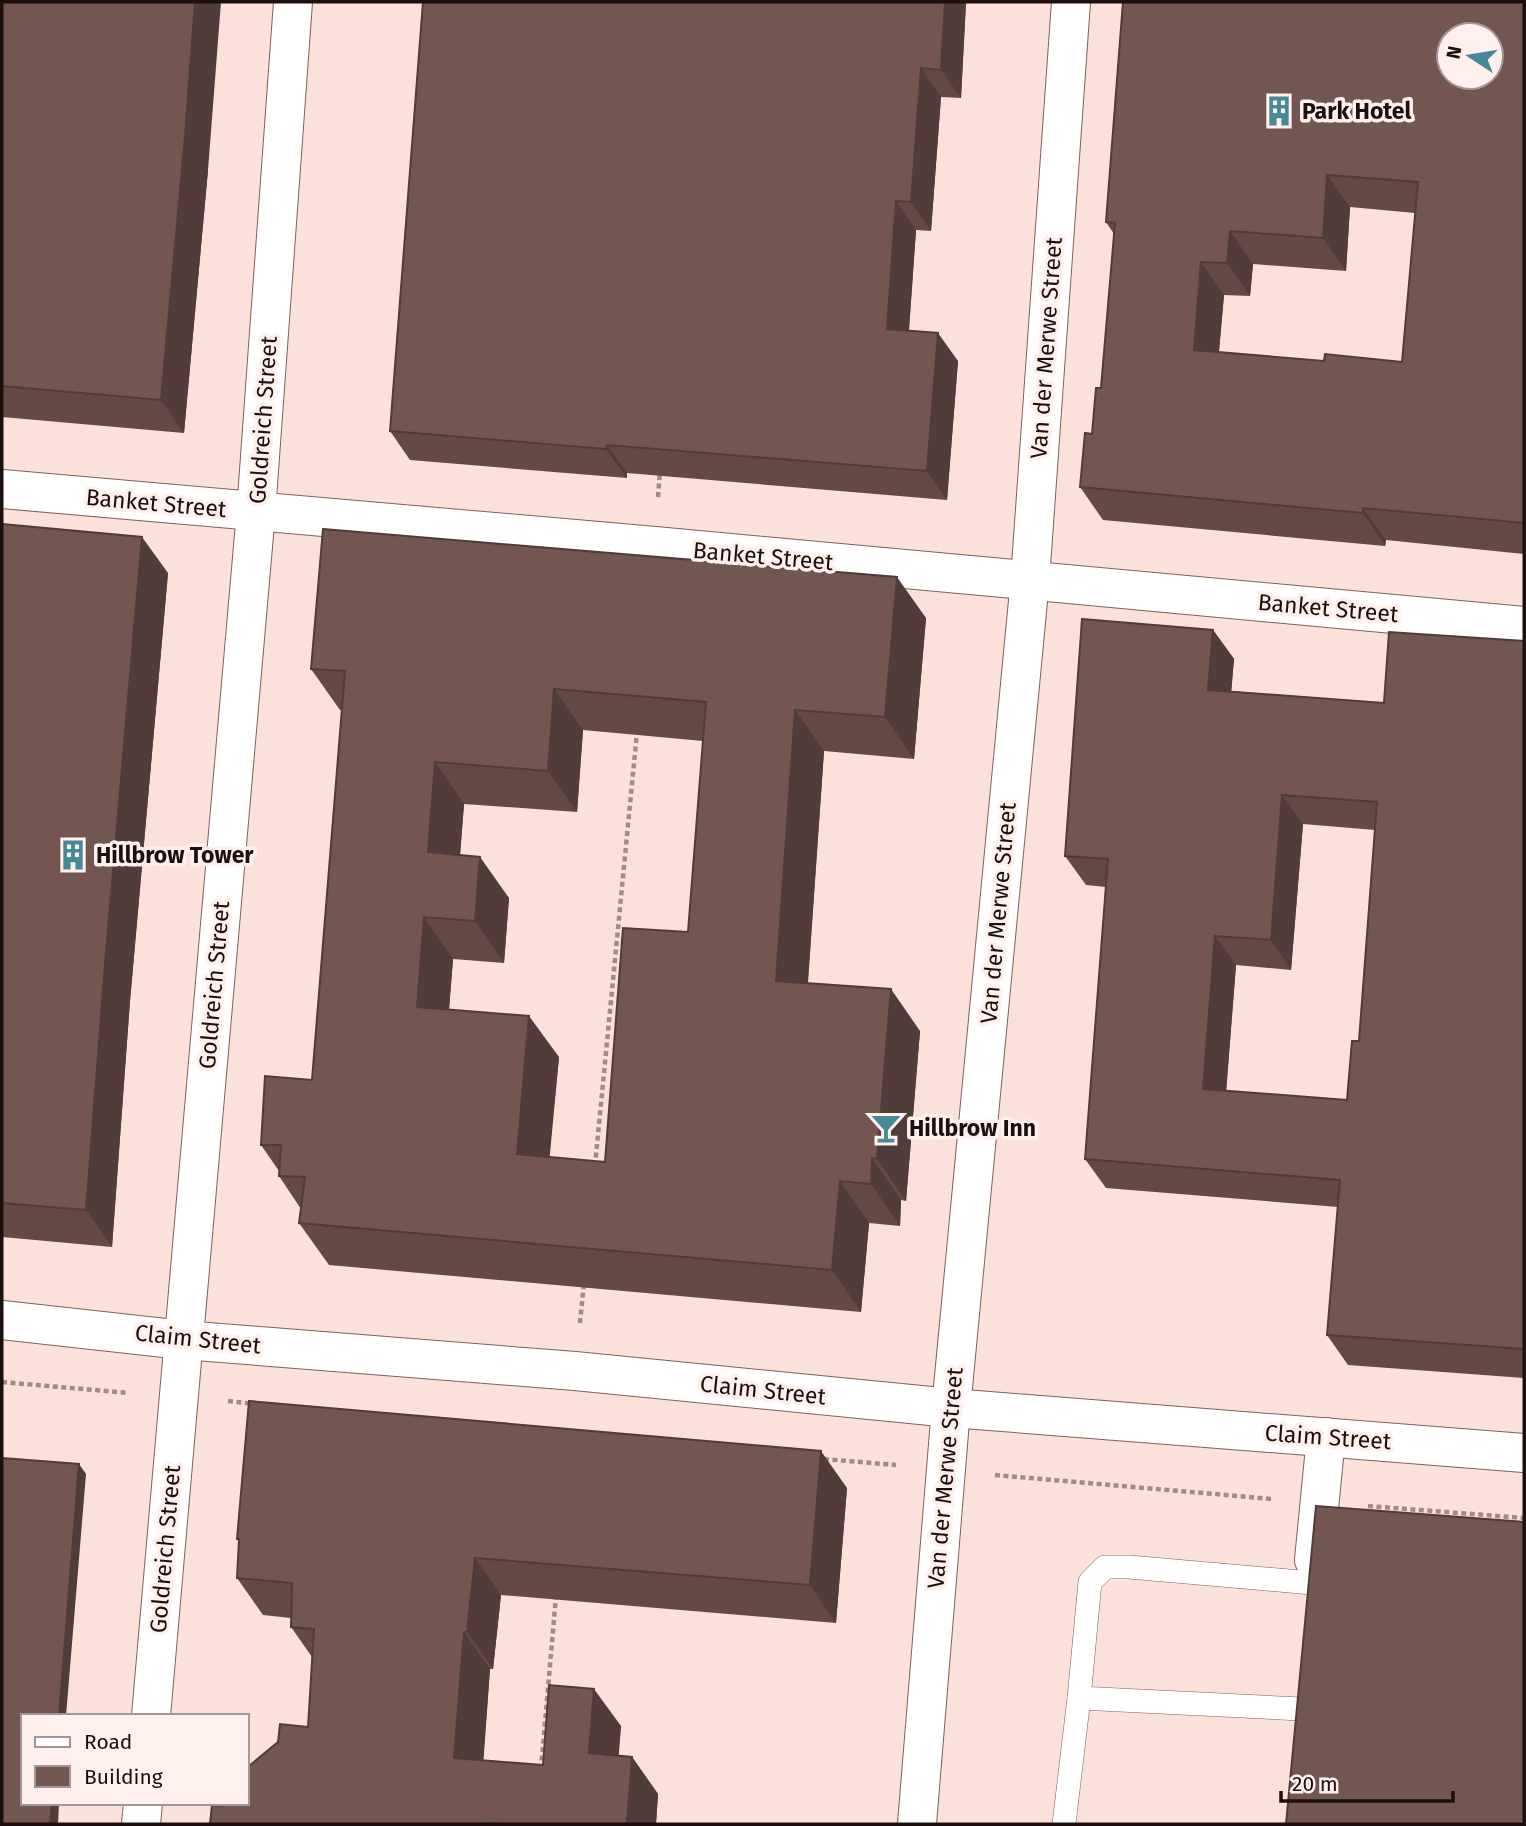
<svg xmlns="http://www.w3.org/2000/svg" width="1526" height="1826" viewBox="0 0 1526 1826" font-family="'Fira Sans',sans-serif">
	<rect width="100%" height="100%" fill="#fce0da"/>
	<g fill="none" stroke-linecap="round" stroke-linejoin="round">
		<!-- service casing -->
		<g stroke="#7f615b" stroke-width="24">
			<g id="service">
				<polyline points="1301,1709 1079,1698 1090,1582 1105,1567 1129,1567 1312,1583"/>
				<polyline points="1064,1824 1079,1698"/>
			</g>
		</g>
		<!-- minor casing -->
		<g stroke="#7f615b" stroke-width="40">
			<g id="minor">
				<polyline points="2,489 655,546 1524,626"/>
				<polyline points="1314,1560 1326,1437"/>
				<polyline points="151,1716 256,512 293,2"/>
				<polyline points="141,1824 143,1803"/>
				<polyline points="917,1824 951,1408 1030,580 1071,2"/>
			</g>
		</g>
		<!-- tertiary casing -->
		<g stroke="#7f615b" stroke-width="40">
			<polyline id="tertiary" points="2,1320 183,1340 575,1371 951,1408 1524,1453"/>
		</g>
		<!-- path -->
		<g stroke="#a08b87" stroke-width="4.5" stroke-dasharray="5 3.5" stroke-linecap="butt">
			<polyline points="658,497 660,471"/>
			<polyline points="595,1166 637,732"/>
			<polyline points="580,1323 584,1282"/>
			<polyline points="2,1382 129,1393"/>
			<polyline points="228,1401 255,1404"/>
			<polyline points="824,1459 896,1465"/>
			<polyline points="995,1475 1272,1499"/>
			<polyline points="1368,1506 1524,1518"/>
			<polyline points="541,1769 556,1596"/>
		</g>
		<!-- service -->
		<use href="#service" stroke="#fff" stroke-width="23"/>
		<!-- minor -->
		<use href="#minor" stroke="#fff" stroke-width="38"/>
		<!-- tertiary -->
		<use href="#tertiary" stroke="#fff" stroke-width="38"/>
	</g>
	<!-- wall -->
	<g fill="#634a45" fill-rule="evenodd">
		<polygon points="2,2 208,170 184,433 2,417"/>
		<polygon points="423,2 966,2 961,98 941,97 931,231 916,230 909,330 958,361 947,500 627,473 627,478 410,460 390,431"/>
		<path d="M1524,2V554L1386,540L1385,546L1103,520L1080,487L1092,434L1101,388L1114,234L1106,222ZM1350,207L1415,213L1402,362L1324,361L1219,352L1224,295L1250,296L1253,264L1346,271Z"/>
		<polygon points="2,524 168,573 130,1001 112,1247 2,1237"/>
		<path d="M926,618L914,759L824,751L808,983L920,1031L906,1201L901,1200L900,1226L869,1223L861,1312L329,1265L299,1223L301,1209L279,1176V1171L261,1145L312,1080L342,710H340L311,669ZM583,730L703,741L688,932L605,1162L549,1157L559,1057L449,1009L453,959L504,963L509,898L460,855L464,804L577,812Z"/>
		<path d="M1213,630L1234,659L1231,691L1384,703L1524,641V1378L1348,1365L1327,1335L1338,1207L1106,1188L1085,1159L1106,887L1086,885L1065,856ZM1303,824L1375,830L1359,1041L1347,1100L1226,1091L1236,965L1291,970Z"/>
		<polygon points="847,1488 836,1623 501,1595 493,1669 490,1669 483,1760 543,1765 621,1726 618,1756 632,1757 658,1794 656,1824 210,1824 249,1766 308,1727 312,1657 291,1627 291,1618 263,1615 237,1578 239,1541 237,1539"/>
	</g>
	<!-- shaded-wall -->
	<g fill="#503c38">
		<polygon points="195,2 221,2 208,170 184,433 161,400"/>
		<polygon points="945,2 966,2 961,98 941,70"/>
		<polygon points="921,68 941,97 931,231 911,202"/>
		<polygon points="1327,175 1350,207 1346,271 1323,238"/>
		<polygon points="896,201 916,230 907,357 887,329"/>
		<polygon points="1230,231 1253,264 1250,296 1227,263"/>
		<polygon points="1201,262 1224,295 1216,383 1194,350"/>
		<polygon points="938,333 958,361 947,500 927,471"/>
		<polygon points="607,445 627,473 627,478 606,449"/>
		<polygon points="1363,508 1386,540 1385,546 1363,513"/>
		<polygon points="142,537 168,573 130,1001 112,1247 86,1210 105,964"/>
		<polygon points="897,577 926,618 914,759 885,717"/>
		<polygon points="1213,630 1234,659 1229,719 1208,690"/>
		<polygon points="554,689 583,730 577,812 548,771"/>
		<polygon points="795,710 824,751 805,1022 776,981"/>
		<polygon points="435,762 464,804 457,894 428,852"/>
		<polygon points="1282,795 1303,824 1291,970 1271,940"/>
		<polygon points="480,857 509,898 504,963 475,921"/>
		<polygon points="424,917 453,959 446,1048 417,1007"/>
		<polygon points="1215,936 1236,965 1224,1119 1203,1089"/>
		<polygon points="891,989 920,1031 906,1201 877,1159"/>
		<polygon points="529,1016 559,1057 546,1196 517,1154"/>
		<polygon points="872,1158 901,1200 900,1226 871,1184"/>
		<polygon points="840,1181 869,1223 861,1312 832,1270"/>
		<polygon points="821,1451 847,1488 836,1623 810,1585"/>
		<polygon points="79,1464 86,1474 66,1716 59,1716"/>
		<polygon points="475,1558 501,1595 493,1669 467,1632"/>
		<polygon points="464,1632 490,1669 481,1795 454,1758"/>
		<polygon points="594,1689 621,1726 616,1791 589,1753"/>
		<polygon points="632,1757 658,1794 656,1824 627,1824"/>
		<polygon points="52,1803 59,1803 58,1824 50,1824"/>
	</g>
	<!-- building -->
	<g fill="#735650" stroke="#503c38" stroke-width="2" fill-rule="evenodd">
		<polygon points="2,2 195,2 185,136 161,400 2,386"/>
		<polygon points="423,2 945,2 941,70 921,68 911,202 896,201 887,329 938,333 927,471 607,445 606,449 390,431"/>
		<path d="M1123,2H1524V523L1363,508V513L1080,487L1085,433L1092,434L1096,388H1101L1115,223L1106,222ZM1449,35H1491V77H1449ZM1327,175L1418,182L1402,362L1325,354L1324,361L1194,350L1201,262L1227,263L1230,231L1323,238Z"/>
		<polygon points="2,524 142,537 105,964 86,1210 2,1203"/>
		<path d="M323,529L897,577L885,717L795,710L776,981L891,989L877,1159L872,1158L871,1184L840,1181L832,1270L299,1223L305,1177L279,1176L281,1145H261L265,1076L312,1080L345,671L311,669ZM554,689L706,702L688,932L623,928L605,1162L517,1154L529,1016L417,1007L424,917L475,921L480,857L428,852L435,762L548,771Z"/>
		<path d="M1082,619L1213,630L1208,690L1384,703L1389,632L1524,641V1349L1327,1335L1340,1180L1085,1159L1108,859L1065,856ZM1282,795L1377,802L1359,1041H1352L1347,1100L1203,1089L1215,936L1271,940Z"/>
		<polygon points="249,1401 821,1451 810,1585 475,1558 467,1632 464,1632 454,1758 543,1765 549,1685 594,1689 589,1753 632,1757 627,1824 502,1824 487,1823 487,1824 210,1824 212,1805 222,1806 222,1803 247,1803 247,1765 249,1766 278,1742 280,1724 308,1727 314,1629 291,1627 292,1583 237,1578 239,1539 237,1539"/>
		<polygon points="2,1458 79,1464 59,1716 23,1716 23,1803 52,1803 50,1824 2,1824"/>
		<polygon points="1316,1506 1524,1522 1524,1824 1286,1824"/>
	</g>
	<!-- icons -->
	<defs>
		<g id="building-bare" transform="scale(2.415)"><path d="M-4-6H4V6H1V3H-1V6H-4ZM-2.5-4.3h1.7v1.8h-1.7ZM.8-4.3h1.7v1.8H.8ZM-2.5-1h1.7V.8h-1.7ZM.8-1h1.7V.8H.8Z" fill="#468a99" stroke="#fff0ee" stroke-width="2.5" paint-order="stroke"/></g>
		<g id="bar-bare" transform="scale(2.415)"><path d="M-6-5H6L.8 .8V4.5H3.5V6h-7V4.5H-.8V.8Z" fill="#468a99" stroke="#fff0ee" stroke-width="2.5" paint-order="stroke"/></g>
	</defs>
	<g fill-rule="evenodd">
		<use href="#building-bare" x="1279" y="111"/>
		<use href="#building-bare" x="73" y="855"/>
		<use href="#bar-bare" x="886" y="1128"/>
	</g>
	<g text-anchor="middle" stroke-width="7" stroke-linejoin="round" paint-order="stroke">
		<!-- poi labels -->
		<g font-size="23" font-weight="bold" fill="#1b100e" stroke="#fff0ee" text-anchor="start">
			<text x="1302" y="119">Park Hotel</text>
			<text x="96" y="863">Hillbrow Tower</text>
			<text x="909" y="1136">Hillbrow Inn</text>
		</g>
		<!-- street labels -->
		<g font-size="23" fill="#1b100e" stroke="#fff0ee">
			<text transform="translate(1046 348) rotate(-86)" y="8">Van der Merwe Street</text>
			<text transform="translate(263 420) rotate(-86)" y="8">Goldreich Street</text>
			<text transform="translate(156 503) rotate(5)" y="8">Banket Street</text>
			<text transform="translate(763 556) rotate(5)" y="8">Banket Street</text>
			<text transform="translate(1328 608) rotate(5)" y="8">Banket Street</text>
			<text transform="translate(998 913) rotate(-85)" y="8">Van der Merwe Street</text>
			<text transform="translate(214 985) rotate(-85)" y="8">Goldreich Street</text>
			<text transform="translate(198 1339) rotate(6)" y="8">Claim Street</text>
			<text transform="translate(763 1390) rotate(6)" y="8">Claim Street</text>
			<text transform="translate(1328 1437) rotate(4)" y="8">Claim Street</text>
			<text transform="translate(945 1478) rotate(-85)" y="8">Van der Merwe Street</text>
			<text transform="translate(165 1549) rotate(-85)" y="8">Goldreich Street</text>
		</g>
	</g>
	<!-- border -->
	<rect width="1526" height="1826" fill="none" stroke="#1b100e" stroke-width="7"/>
	<!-- legend -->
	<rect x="21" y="1714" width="228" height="91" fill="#fff0ee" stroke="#a49694" stroke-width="2"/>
	<rect x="35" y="1737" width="35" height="10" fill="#ffffff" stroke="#a49694" stroke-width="2"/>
	<text x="84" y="1749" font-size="21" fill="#1b100e">Road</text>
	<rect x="35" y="1766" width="35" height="21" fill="#735650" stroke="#a49694" stroke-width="2"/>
	<text x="84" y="1784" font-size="21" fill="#1b100e">Building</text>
	<!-- north arrow -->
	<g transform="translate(1470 56) rotate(282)"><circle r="33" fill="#fff0ee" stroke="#a49694" stroke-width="2"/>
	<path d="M0-5L12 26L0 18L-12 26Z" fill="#468a99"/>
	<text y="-10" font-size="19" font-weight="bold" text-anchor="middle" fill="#1b100e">N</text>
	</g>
	<!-- scale -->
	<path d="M1281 1791v10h172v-10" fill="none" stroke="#1b100e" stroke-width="3.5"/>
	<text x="1292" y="1791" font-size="21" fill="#1b100e" stroke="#fff0ee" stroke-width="5" paint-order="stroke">20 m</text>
</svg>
